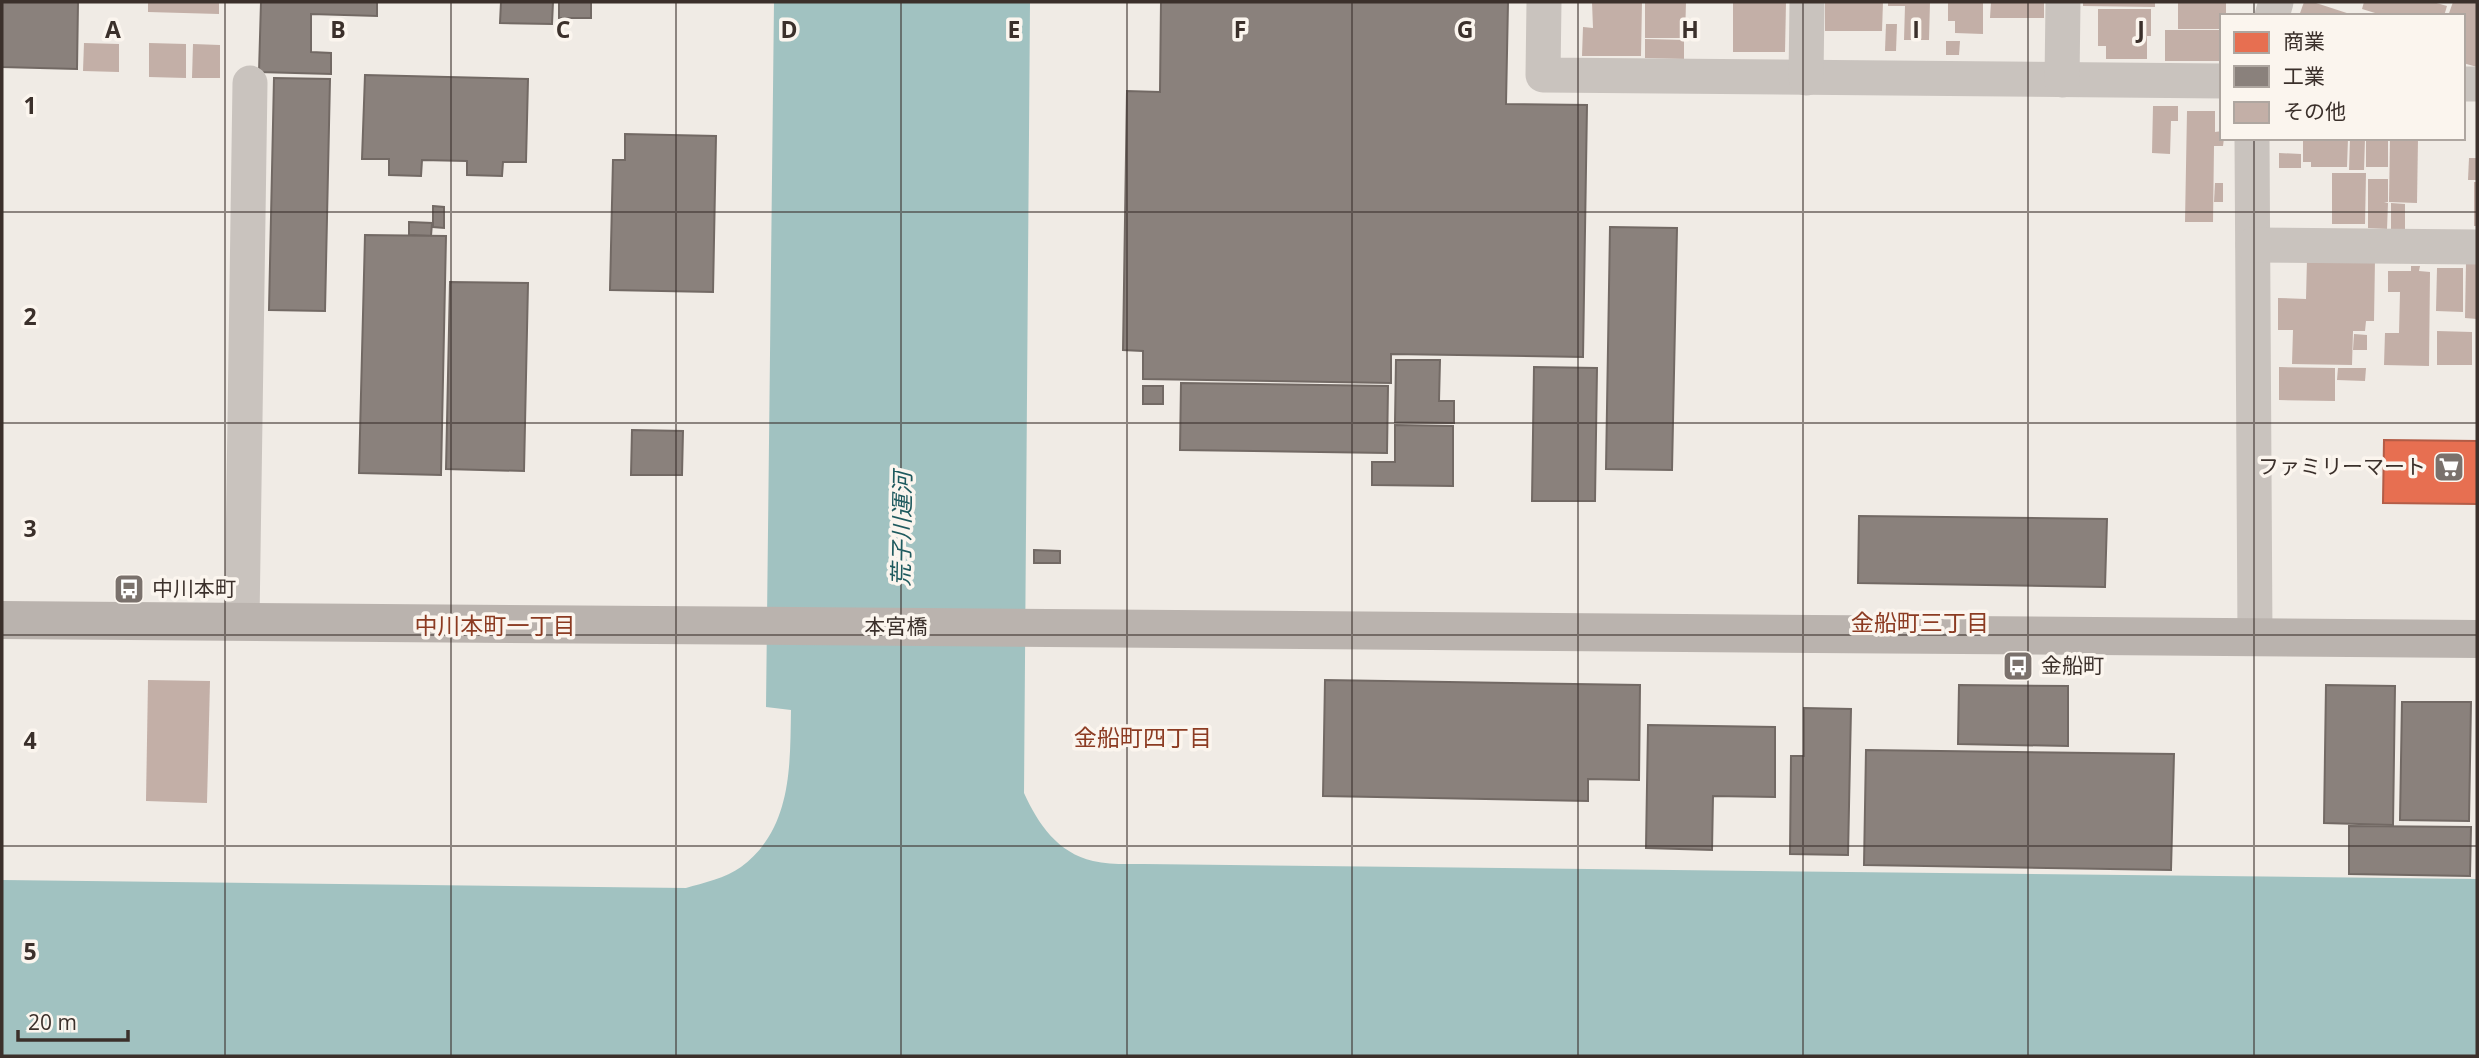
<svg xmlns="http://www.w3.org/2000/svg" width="2479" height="1058" viewBox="0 0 2479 1058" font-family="'Open Sans','Noto Sans JP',sans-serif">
	<rect width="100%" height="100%" fill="#f0ebe5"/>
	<!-- water -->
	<path fill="#a1c2c1" d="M774,2H1030L1024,793C1038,824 1058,853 1093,861C1109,865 1128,864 1144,864L2477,879V1056H2V880L686,888C703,883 726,878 741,867C792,829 790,767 791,710L766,707Z"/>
	<!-- shops -->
	<polygon fill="#e76f51" stroke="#b35c46" stroke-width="2" points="2384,440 2477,441 2477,504 2383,503"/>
	<!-- industry -->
	<g fill="#8a817c" stroke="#726964" stroke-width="2">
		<polygon points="2,2 78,2 77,69 2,67"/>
		<polygon points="261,2 377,2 377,16 311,14 311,52 331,53 331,74 259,72"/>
		<polygon points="501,2 553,2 552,24 500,23"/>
		<rect x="559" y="2" width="32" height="16"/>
		<polygon points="1161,2 1508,2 1506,104 1587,105 1583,357 1391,354 1391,383 1143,379 1143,351 1123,350 1127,91 1160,92"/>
		<polygon points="365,75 528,79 526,162 503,162 502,176 467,175 467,161 422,160 421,176 389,175 389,159 362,159"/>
		<polygon points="274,78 330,79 325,311 269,310"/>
		<polygon points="625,134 716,136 713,292 610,290 613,160 625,160"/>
		<polygon points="433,206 444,207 444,228 433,227"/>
		<polygon points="409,222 432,223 431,236 409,235"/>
		<polygon points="1610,227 1677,228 1672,470 1606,469"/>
		<polygon points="365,235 446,236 441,475 359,473"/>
		<polygon points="450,282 528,283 524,471 446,469"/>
		<polygon points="1396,360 1440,360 1439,401 1454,401 1454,423 1395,422"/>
		<polygon points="1534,367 1597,368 1595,501 1532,501"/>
		<polygon points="1181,383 1388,386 1387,453 1180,450"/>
		<rect x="1143" y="386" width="20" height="18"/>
		<polygon points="1395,425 1453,426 1453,486 1372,485 1372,462 1395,462"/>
		<polygon points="632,430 683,431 682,475 631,475"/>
		<polygon points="1859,516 2107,519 2105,587 1858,583"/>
		<polygon points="1034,550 1060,551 1060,563 1034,563"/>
		<polygon points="1325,680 1640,685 1639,780 1588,779 1588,801 1323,796"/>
		<polygon points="1959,685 2068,686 2068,746 1958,744"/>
		<polygon points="2326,685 2395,686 2393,825 2324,823"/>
		<polygon points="2402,702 2471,702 2469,821 2400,820"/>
		<polygon points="1804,708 1851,709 1848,855 1790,854 1791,756 1804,756"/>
		<polygon points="1648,725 1775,727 1775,797 1713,796 1712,850 1646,848"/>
		<polygon points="1866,750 2174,754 2171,870 1864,865"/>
		<polygon points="2349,826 2471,827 2470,876 2349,874"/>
	</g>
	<!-- building -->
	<g fill="#c3afa7">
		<polygon points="148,2 219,2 219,14 148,12"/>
		<polygon points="1592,2 1642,2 1641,56 1582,56 1583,27 1593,28"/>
		<polygon points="1645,2 1686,2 1685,38 1645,38"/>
		<polygon points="1733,2 1786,2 1785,52 1733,52"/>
		<polygon points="1825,2 1883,2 1882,31 1825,31"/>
		<polygon points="1888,2 1930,2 1929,40 1904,40 1905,6 1888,6"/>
		<polygon points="1948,2 1983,2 1983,34 1955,33 1955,21 1948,21"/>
		<polygon points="1991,2 2044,2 2044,18 1990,18"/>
		<polygon points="2083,2 2155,2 2155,7 2083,6"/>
		<polygon points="2178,2 2226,2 2226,16 2222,16 2222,29 2178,29"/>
		<polygon points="2304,2 2313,2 2356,16 2299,16"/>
		<polygon points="2364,2 2433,2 2447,6 2444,16 2385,16 2362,9"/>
		<polygon points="2453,2 2477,2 2477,67 2463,63 2463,16 2448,16"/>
		<polygon points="2098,9 2151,9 2151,36 2147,36 2147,59 2106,59 2106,46 2098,46"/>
		<polygon points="1886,24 1897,24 1896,51 1885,51"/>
		<rect x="2165" y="30" width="57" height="31"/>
		<polygon points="1645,39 1684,40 1684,59 1645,58"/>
		<polygon points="1946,41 1960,41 1959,55 1946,55"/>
		<polygon points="84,43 119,44 119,72 83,71"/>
		<polygon points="149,43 186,44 186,78 149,77"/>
		<polygon points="193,44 220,45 220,78 192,78"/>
		<polygon points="2153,106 2178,106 2178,121 2171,121 2170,154 2152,153"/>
		<polygon points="2187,111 2215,111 2215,132 2222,131 2222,138 2224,138 2223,146 2214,146 2213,222 2185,222"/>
		<polygon points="2303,138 2348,138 2347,167 2311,167 2311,162 2303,162"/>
		<polygon points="2350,138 2365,138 2364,170 2349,170"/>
		<rect x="2366" y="138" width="22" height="29"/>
		<polygon points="2390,138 2418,138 2417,203 2389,202"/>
		<polygon points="2279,153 2301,154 2301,168 2279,168"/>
		<polygon points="2469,158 2477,158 2477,180 2468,180"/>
		<polygon points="2332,173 2366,173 2365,224 2332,224"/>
		<polygon points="2368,179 2388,179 2388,202 2384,203 2388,203 2387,229 2368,228"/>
		<rect x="2474" y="182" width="3" height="44"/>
		<polygon points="2215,183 2223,183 2223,202 2214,202"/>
		<polygon points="2391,203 2405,204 2405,229 2391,229"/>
		<polygon points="2307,258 2375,259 2374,321 2366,321 2365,331 2353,331 2352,365 2292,364 2293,330 2278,330 2278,298 2306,299"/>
		<polygon points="2466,263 2477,263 2477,319 2465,318"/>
		<polygon points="2411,266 2420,266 2419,271 2430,272 2429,366 2384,365 2385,333 2399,333 2400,292 2388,292 2388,271 2411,271"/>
		<polygon points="2437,268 2463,268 2463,312 2436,311"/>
		<polygon points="2437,331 2472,332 2472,365 2437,365"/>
		<polygon points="2354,334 2367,335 2367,350 2353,350"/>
		<polygon points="2279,367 2335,368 2335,401 2279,400"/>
		<polygon points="2338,368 2366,368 2365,381 2337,380"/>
		<polygon points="148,680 210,681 207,803 146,801"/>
	</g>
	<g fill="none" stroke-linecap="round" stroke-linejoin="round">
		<!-- street -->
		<g stroke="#c9c3be" stroke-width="35">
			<polyline points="1544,2 1543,75 2222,81"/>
			<polyline points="2272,16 2276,2"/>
			<polyline points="1806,78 1807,2"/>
			<polyline points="2062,80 2063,2"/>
			<polyline points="2463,84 2477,84"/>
			<polyline points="2252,138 2255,637"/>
			<polyline points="2253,245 2477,247"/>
			<polyline points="242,621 250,83"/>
		</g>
		<!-- secondary -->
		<polyline stroke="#bab3ae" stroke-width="38" points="2,620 2477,639"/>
	</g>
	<!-- grid -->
	<path fill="none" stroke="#3b302b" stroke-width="2" stroke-opacity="0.55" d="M225,2V1056M451,2V1056M676,2V1056M901,2V1056M1127,2V1056M1352,2V1056M1578,2V1056M1803,2V1056M2028,2V1056M2254,2V16M2254,138V1056M2,212H2477M2,423H2477M2,635H2477M2,846H2477"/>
	<!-- icons -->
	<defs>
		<g id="supermarket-square" transform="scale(1.575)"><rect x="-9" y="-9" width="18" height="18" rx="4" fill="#7a716c" stroke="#fbf5ee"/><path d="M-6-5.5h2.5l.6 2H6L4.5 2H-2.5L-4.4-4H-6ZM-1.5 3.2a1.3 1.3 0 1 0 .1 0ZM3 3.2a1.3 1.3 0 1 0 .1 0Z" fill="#fff"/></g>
		<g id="bus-square" transform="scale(1.575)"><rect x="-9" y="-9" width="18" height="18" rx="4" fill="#7a716c" stroke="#fbf5ee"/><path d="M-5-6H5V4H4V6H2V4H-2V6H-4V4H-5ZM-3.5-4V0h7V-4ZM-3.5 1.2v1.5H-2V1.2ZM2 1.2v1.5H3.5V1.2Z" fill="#fff"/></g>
	</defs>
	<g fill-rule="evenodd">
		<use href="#supermarket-square" x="2449" y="467"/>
		<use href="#bus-square" x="129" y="589"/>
		<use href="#bus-square" x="2018" y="666"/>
	</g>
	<g text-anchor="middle" stroke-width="7" stroke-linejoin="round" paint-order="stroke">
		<!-- poi labels -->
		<g font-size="21" fill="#3b302b" stroke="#fbf5ee" text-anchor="start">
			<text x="2426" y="474" text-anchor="end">ファミリーマート</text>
			<text x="152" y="596">中川本町</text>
			<text x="2041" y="673">金船町</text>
		</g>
		<!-- street labels -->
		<g font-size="21" fill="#3b302b" stroke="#fbf5ee">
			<text x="896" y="634">本宮橋</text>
		</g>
		<!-- water labels -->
		<g font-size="23" font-style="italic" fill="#1f5a5e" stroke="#fbf5ee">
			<text transform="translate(902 529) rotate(-89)" y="8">荒子川運河</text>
		</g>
		<!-- neighbourhood labels -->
		<g font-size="23" fill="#8c3b22" stroke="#fbf5ee">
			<text x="1920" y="631">金船町三丁目</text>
			<text x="495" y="634">中川本町一丁目</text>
			<text x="1143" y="746">金船町四丁目</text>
		</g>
	</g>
	<g font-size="23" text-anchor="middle" font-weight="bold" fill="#3b302b" stroke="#fbf5ee" stroke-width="7" stroke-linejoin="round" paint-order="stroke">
		<text x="113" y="38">A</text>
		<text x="338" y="38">B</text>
		<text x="563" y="38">C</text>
		<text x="789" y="38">D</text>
		<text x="1014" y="38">E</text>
		<text x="1240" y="38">F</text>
		<text x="1465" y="38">G</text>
		<text x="1690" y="38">H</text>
		<text x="1916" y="38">I</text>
		<text x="2141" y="38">J</text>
		<text x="30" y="114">1</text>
		<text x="30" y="325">2</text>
		<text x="30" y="537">3</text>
		<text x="30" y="749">4</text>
		<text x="30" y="960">5</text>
	</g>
	<!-- border -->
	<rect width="2479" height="1058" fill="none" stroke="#3b302b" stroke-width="7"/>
	<!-- legend -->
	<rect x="2220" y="14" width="245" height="126" fill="#fbf5ee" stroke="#aea6a0" stroke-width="2"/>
	<rect x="2234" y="32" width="35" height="21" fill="#e76f51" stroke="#aea6a0" stroke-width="2"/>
	<text x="2283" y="49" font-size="21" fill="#3b302b">商業</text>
	<rect x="2234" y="66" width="35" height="21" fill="#8a817c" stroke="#aea6a0" stroke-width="2"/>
	<text x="2283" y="84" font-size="21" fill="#3b302b">工業</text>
	<rect x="2234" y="102" width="35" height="21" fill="#c3afa7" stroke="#aea6a0" stroke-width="2"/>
	<text x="2283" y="119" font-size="21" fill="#3b302b">その他</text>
	<!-- scale -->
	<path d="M18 1030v10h110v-10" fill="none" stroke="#3b302b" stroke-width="3.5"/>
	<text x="28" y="1030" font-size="21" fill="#3b302b" stroke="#fbf5ee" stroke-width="5" paint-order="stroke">20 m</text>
</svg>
